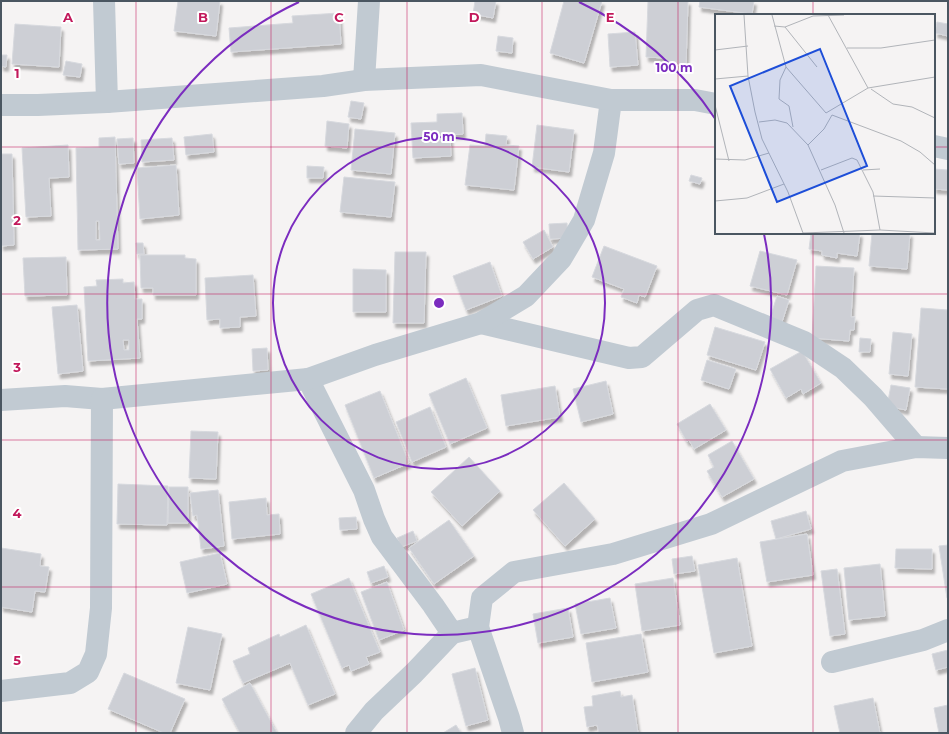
<svg xmlns="http://www.w3.org/2000/svg" width="949" height="734" viewBox="0 0 949 734" font-family="Montserrat,sans-serif">
	<defs>
		<filter id="shadow"><feDropShadow dx="2.5" dy="4.5" stdDeviation="1" flood-color="#0004"/></filter>
	</defs>
	<rect width="100%" height="100%" fill="#f5f3f3"/>
	<!-- building -->
	<g fill="#cdcfd5" stroke="#d7d9de" fill-rule="evenodd" filter="url(#shadow)">
		<polygon points="178,1 220,1 216,36 174,31"/>
		<polygon points="475,1 496,1 493,18 473,14"/>
		<polygon points="564,1 602,1 584,63 550,53"/>
		<polygon points="648,1 688,1 686,65 666,65 666,58 646,57"/>
		<polygon points="700,1 754,1 752,14 699,7"/>
		<polygon points="339,13 341,44 231,52 229,28 293,23 292,16"/>
		<polygon points="937,22 948,24 948,36 935,33"/>
		<polygon points="15,24 61,27 59,67 12,64"/>
		<polygon points="635,32 638,65 610,67 608,34"/>
		<polygon points="498,36 513,38 512,53 496,51"/>
		<polygon points="1,55 7,55 6,67 1,66"/>
		<polygon points="66,61 82,64 80,77 63,75"/>
		<polygon points="351,101 364,103 361,119 348,117"/>
		<polygon points="462,113 463,134 450,135 451,156 413,158 411,123 437,122 437,114"/>
		<polygon points="327,121 349,124 347,148 325,146"/>
		<polygon points="537,125 574,130 569,172 532,167"/>
		<polygon points="355,129 395,133 391,174 351,170"/>
		<polygon points="212,134 214,152 186,155 184,137"/>
		<polygon points="486,134 507,136 506,145 519,146 514,190 465,185 470,145 485,146"/>
		<path d="M115,137L118,249L78,250L76,148L99,147V138ZM96,221H99L100,240H96Z"/>
		<polygon points="133,138 134,163 119,164 117,139"/>
		<polygon points="172,138 174,160 142,162 141,140"/>
		<polygon points="68,145 69,177 49,178 51,216 26,217 22,148"/>
		<polygon points="1,154 12,154 14,245 1,246"/>
		<polygon points="176,165 179,215 140,219 137,168"/>
		<polygon points="307,166 324,167 323,178 307,178"/>
		<polygon points="934,169 948,170 948,190 934,189"/>
		<polygon points="691,175 702,178 700,184 689,181"/>
		<polygon points="344,177 395,182 391,217 340,212"/>
		<polygon points="567,223 568,238 550,239 549,224"/>
		<polygon points="544,230 553,247 533,259 523,242"/>
		<polygon points="811,233 860,233 857,256 837,253 837,258 822,255 822,251 809,249"/>
		<polygon points="872,233 910,233 907,269 869,266"/>
		<polygon points="136,243 143,243 144,254 137,254"/>
		<polygon points="604,246 657,266 645,297 639,295 637,303 621,297 624,289 592,277"/>
		<polygon points="760,251 797,260 787,295 750,286"/>
		<polygon points="395,252 426,252 424,323 393,323"/>
		<polygon points="140,255 185,255 185,258 196,259 196,295 153,295 153,288 141,288"/>
		<polygon points="66,257 67,295 25,296 23,258"/>
		<polygon points="490,262 502,296 466,310 453,276"/>
		<polygon points="816,266 854,268 851,317 855,317 854,330 850,330 849,341 812,338"/>
		<polygon points="353,269 386,270 386,312 353,312"/>
		<polygon points="253,275 256,316 240,317 240,327 220,328 220,319 207,320 205,278"/>
		<path d="M123,279V283L134,282L135,299H142V319H137L140,358L88,361L84,287L97,286L96,280ZM123,340H129V350H124Z"/>
		<polygon points="777,296 789,300 782,322 770,318"/>
		<polygon points="77,305 83,371 58,374 52,307"/>
		<polygon points="921,308 948,310 948,389 915,387"/>
		<polygon points="715,327 765,342 756,370 707,355"/>
		<polygon points="893,332 912,334 908,376 889,374"/>
		<polygon points="860,338 871,339 870,352 859,352"/>
		<polygon points="267,348 268,370 253,371 252,349"/>
		<polygon points="802,351 821,383 803,394 801,389 786,398 770,369"/>
		<polygon points="707,360 736,369 729,389 701,380"/>
		<polygon points="466,378 487,428 450,444 429,394"/>
		<polygon points="606,381 613,414 581,422 573,389"/>
		<polygon points="891,385 910,388 906,410 887,406"/>
		<polygon points="555,386 560,417 506,426 501,395"/>
		<polygon points="380,391 409,463 374,478 345,405"/>
		<polygon points="710,404 726,430 694,449 689,440 687,442 677,424"/>
		<polygon points="430,407 446,447 412,462 396,422"/>
		<polygon points="191,431 218,432 216,479 189,478"/>
		<polygon points="732,441 754,479 722,497 707,471 714,467 708,455"/>
		<polygon points="469,457 500,491 462,526 431,492"/>
		<polygon points="564,483 595,519 565,546 533,510"/>
		<polygon points="118,484 168,486 167,525 117,524"/>
		<polygon points="169,487 188,487 188,523 168,523"/>
		<polygon points="218,490 224,546 201,549 197,515 193,516 190,493"/>
		<polygon points="266,498 267,515 279,514 280,534 232,539 229,502"/>
		<polygon points="806,511 811,529 776,539 771,521"/>
		<polygon points="356,517 357,529 340,530 339,518"/>
		<polygon points="449,520 474,556 434,584 409,548"/>
		<polygon points="413,531 417,541 401,547 397,538"/>
		<polygon points="807,534 813,575 767,582 760,542"/>
		<polygon points="948,545 948,598 947,598 939,546"/>
		<polygon points="1,548 41,554 40,566 49,567 45,592 35,591 32,612 1,607"/>
		<polygon points="896,549 932,549 932,569 895,568"/>
		<polygon points="220,553 227,584 187,593 180,562"/>
		<polygon points="692,556 695,571 674,574 672,559"/>
		<polygon points="737,558 752,646 714,653 698,565"/>
		<polygon points="880,564 885,616 849,620 844,568"/>
		<polygon points="384,566 388,577 371,583 367,572"/>
		<polygon points="837,569 845,634 830,636 821,571"/>
		<polygon points="349,578 380,652 366,657 369,664 351,671 349,665 342,668 311,594"/>
		<polygon points="673,578 680,625 642,631 635,584"/>
		<polygon points="387,582 404,630 379,640 361,592"/>
		<polygon points="610,598 616,628 581,634 575,604"/>
		<polygon points="568,608 573,637 538,643 533,614"/>
		<polygon points="306,625 335,694 308,705 290,663 243,683 233,661 250,654 248,648 279,634 280,637"/>
		<polygon points="188,627 222,634 210,690 176,683"/>
		<polygon points="641,634 648,672 592,682 586,643"/>
		<polygon points="948,650 948,667 936,670 932,654"/>
		<polygon points="475,668 488,720 466,726 452,674"/>
		<polygon points="124,673 185,699 170,733 164,733 108,709"/>
		<polygon points="250,683 277,733 240,733 222,699"/>
		<polygon points="620,691 621,697 632,695 638,733 599,733 597,725 587,727 584,707 593,706 592,696"/>
		<polygon points="873,698 880,733 840,733 834,706"/>
		<polygon points="948,705 948,733 939,733 934,708"/>
		<polygon points="456,725 461,733 443,733"/>
	</g>
	<g fill="none" stroke-linecap="round" stroke-linejoin="round">
		<!-- minor -->
		<g stroke="#c1cad2" stroke-width="22">
			<polyline points="104,1 107,102"/>
			<polyline points="364,80 369,1"/>
			<polyline points="481,323 629,358 642,357 697,310 714,305 804,342 843,368 873,397 916,447"/>
			<polyline points="308,379 364,490 374,519 382,537 433,605 452,633 478,627"/>
			<polyline points="1,400 65,396 102,399 308,379 375,355 481,323 526,296 561,259 584,220 604,153 611,100"/>
			<polyline points="832,662 923,640 948,630"/>
			<polyline points="1,691 70,683 88,672 96,654 101,608 102,399"/>
			<polyline points="356,733 374,711 414,673 452,633"/>
			<polyline points="513,733 509,718 478,627 482,598 514,572 613,554 711,524 842,461 916,447 948,448"/>
		</g>
		<!-- tertiary -->
		<g stroke="#c1cad2" stroke-width="22">
			<polyline points="1,105 38,105 107,102 323,86 364,80 481,75 611,100 695,100 716,104"/>
			<polyline points="934,146 948,149"/>
		</g>
	</g>
	<!-- grid -->
	<path fill="none" stroke="#c2185b" stroke-width="1" stroke-opacity="0.55" d="M136,1V733M271,1V733M407,1V733M542,1V733M678,1V733M813,1V15M1,147H716M934,147H948M813,233V733M1,294H948M1,440H948M1,587H948"/>
	<!-- distance rings -->
	<g fill="none" stroke="#7b2cbf" stroke-width="2">
		<circle cx="439" cy="303" r="166"/>
		<path d="M579 2A332 332 0 0 1 716 120M764 234A332 332 0 1 1 299 2"/>
	</g>
	<!-- overview -->
	<g transform="translate(715 14)">
		<rect width="220" height="220" fill="#f5f3f3"/>
		<path fill="none" stroke="#b1b4b9" stroke-width="1" d="M29,1L33,62L40,98L47,125L73,178L88,219M57,1L71,53L111,99L153,74L220,63M113,1L153,74M59,12L70,13L98,2L129,1M70,13L102,53M132,34H166L220,26M0,36L33,32M71,53L65,66L64,85L74,92L78,113M0,65L33,62M156,75L178,90L197,93L220,104M0,91L14,147M117,101L186,127L205,138L220,151M44,108L60,106L72,109L93,131L120,191L129,219M93,131L109,115L117,101M0,145L30,146L54,139M106,156L137,144L142,146L158,178L165,216M148,156L165,155M158,182L220,184M0,187L32,184L69,170M88,219L165,216L220,219"/>
		<path fill="#1d4ed8" fill-opacity="0.15" stroke="#1d4ed8" stroke-width="2" d="M105,35L152,152L62,188L15,72Z"/>
		<rect width="220" height="220" fill="none" stroke="#4a5661" stroke-width="2"/>
	</g>
	<g font-size="13" text-anchor="middle" font-weight="bold" fill="#c2185b" stroke="#fff" stroke-width="4" stroke-linejoin="round" paint-order="stroke">
		<text x="68" y="22">A</text>
		<text x="203" y="22">B</text>
		<text x="339" y="22">C</text>
		<text x="474" y="22">D</text>
		<text x="610" y="22">E</text>
		<text x="17" y="78">1</text>
		<text x="17" y="225">2</text>
		<text x="17" y="372">3</text>
		<text x="17" y="518">4</text>
		<text x="17" y="665">5</text>
	</g>
	<circle cx="439" cy="303" r="6" fill="#7b2cbf" stroke="#fff" stroke-width="2"/>
	<g font-size="12" text-anchor="middle" font-weight="bold" fill="#7b2cbf" stroke="#fff" stroke-width="4" stroke-linejoin="round" paint-order="stroke">
		<text x="674" y="72">100 m</text>
		<text x="439" y="141">50 m</text>
	</g>
	<!-- border -->
	<rect width="949" height="734" fill="none" stroke="#4a5661" stroke-width="4"/>
</svg>
